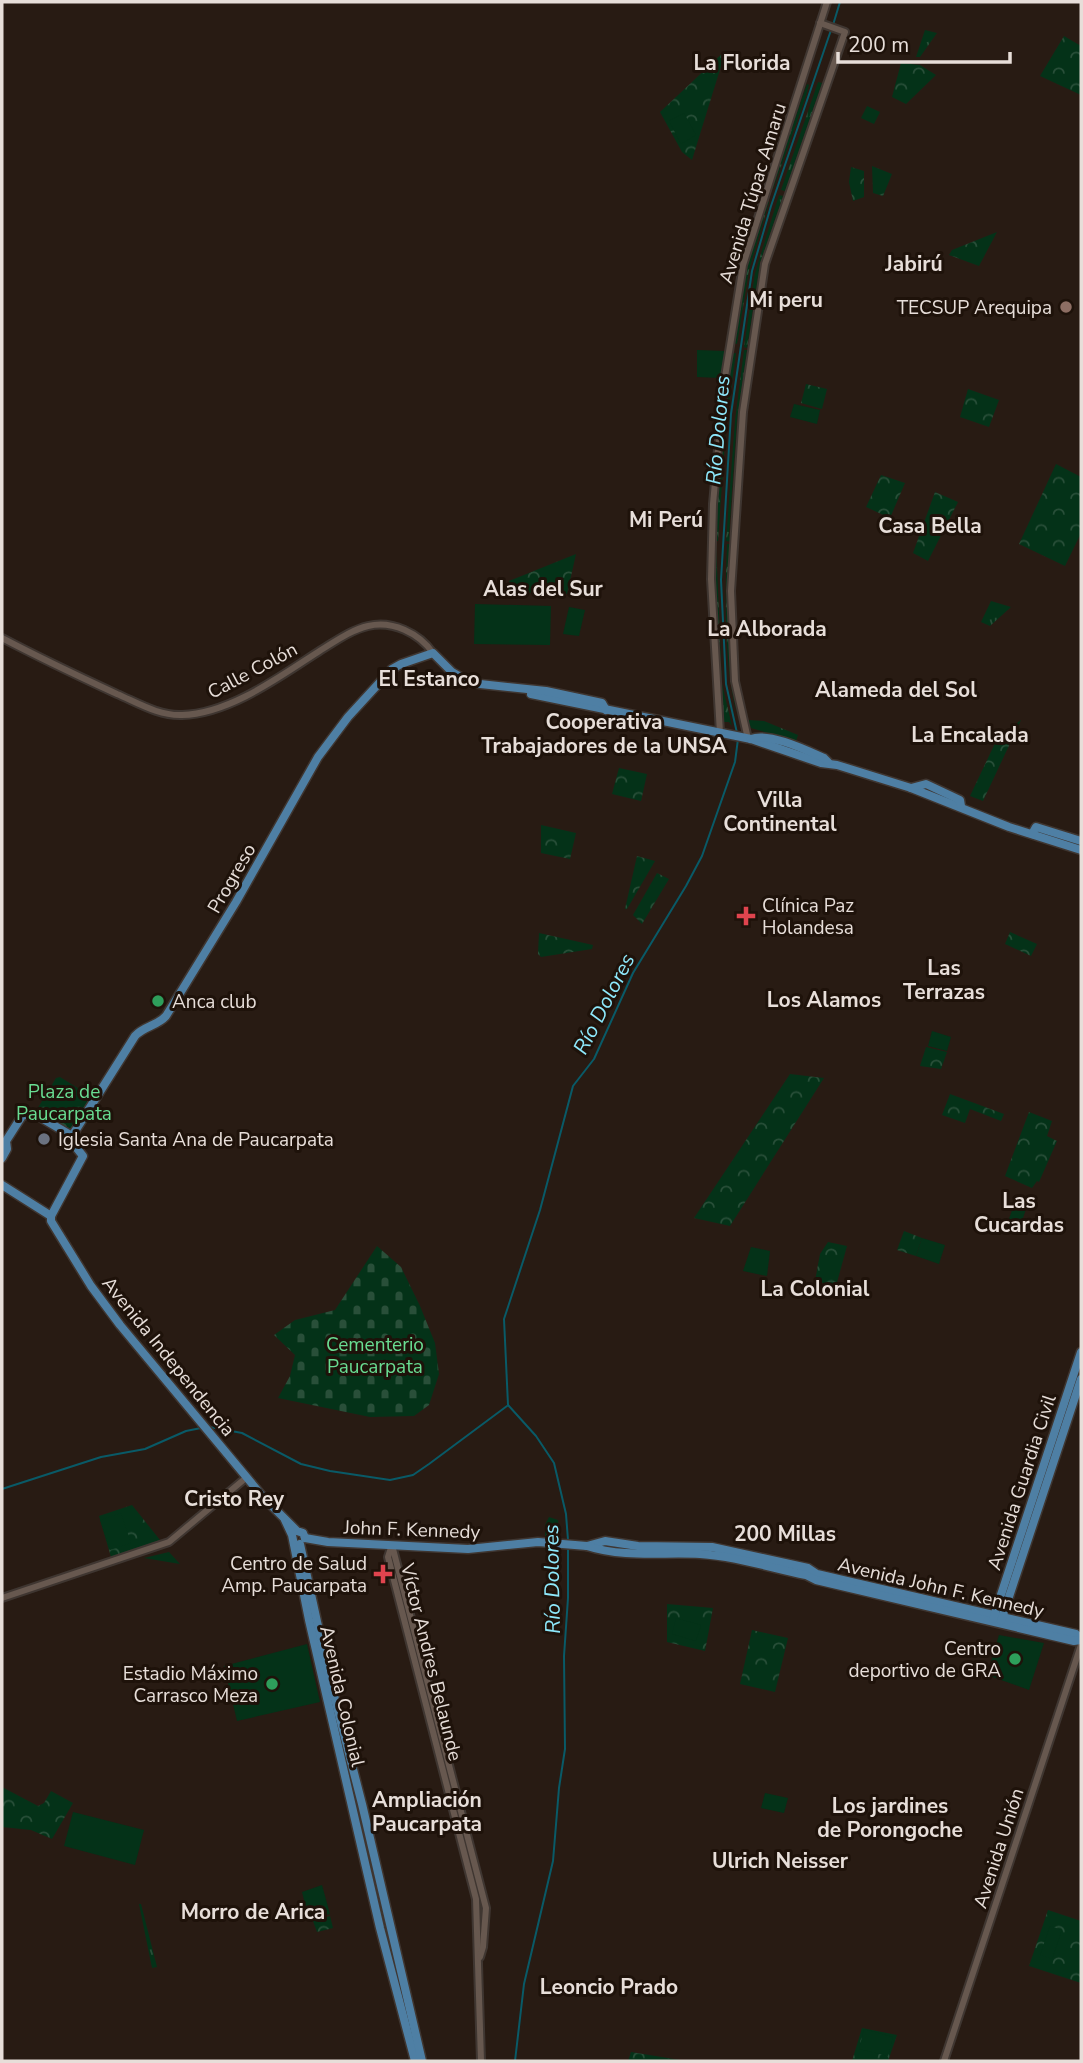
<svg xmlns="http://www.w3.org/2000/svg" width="1083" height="2063" viewBox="0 0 1083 2063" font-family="'Nunito Sans',sans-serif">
	<defs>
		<pattern id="grass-tufts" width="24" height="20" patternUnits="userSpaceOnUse" patternTransform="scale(1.75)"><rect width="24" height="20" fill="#043218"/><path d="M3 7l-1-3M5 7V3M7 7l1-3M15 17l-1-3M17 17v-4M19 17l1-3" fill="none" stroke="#294f39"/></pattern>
		<pattern id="cemetery-stones" width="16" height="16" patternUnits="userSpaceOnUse" patternTransform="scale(1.75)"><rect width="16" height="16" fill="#043218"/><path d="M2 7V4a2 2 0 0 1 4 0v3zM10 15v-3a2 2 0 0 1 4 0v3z" fill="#294f39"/></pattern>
		<pattern id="park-crowns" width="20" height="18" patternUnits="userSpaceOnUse" patternTransform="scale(1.75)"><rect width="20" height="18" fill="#043218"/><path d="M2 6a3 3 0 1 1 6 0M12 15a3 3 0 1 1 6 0" fill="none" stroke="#294f39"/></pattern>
	</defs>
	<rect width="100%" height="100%" fill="#281b13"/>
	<!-- grass -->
	<g fill="url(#grass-tufts)">
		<polygon points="925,30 937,33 920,57 916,57"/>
		<polygon points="818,82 822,83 785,191 781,190"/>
		<polygon points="807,84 809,85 806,96 773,189 771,188"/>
		<polygon points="867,106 880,112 874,124 861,118"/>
		<polygon points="779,195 783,196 760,263 747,348 744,347 755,273"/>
		<polygon points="767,201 769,202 749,270 737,344 733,343 745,269"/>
		<polygon points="744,350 747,350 737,420 729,535 731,542 726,541 735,420"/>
		<polygon points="736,353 726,427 718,541 715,541 719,467 731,354"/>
		<polygon points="716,543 722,684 732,726 729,722 724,722 714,592"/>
		<path d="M727,544H730C726,606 735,666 743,727C723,690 725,589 727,544Z"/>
		<polygon points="991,601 1011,607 990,626 981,622"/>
		<polygon points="748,720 764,721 798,735 796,741 751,728"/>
		<polygon points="139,1904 141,1904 157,1967 152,1968"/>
	</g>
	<!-- cemetery -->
	<polygon fill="url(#cemetery-stones)" points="377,1246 401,1267 420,1306 435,1343 439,1374 429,1405 414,1416 370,1417 278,1398 290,1376 295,1355 274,1335 295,1320 335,1310"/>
	<!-- park -->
	<g fill="url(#park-crowns)">
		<polygon points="1064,36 1081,46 1081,95 1040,76"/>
		<polygon points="726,50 692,160 682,152 660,112"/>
		<polygon points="901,63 920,65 936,75 906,104 892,97"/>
		<polygon points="872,166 892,174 883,196 873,193"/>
		<polygon points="851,167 864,171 864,197 853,201 849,182"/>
		<polygon points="997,232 979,266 949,255 952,250"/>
		<polygon points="806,384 827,389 822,409 801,403"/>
		<polygon points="968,389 999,400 989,427 960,417"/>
		<polygon points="1056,464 1081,477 1081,533 1065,566 1019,544"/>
		<polygon points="881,475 905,483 890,518 866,507"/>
		<polygon points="935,492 958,502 928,561 913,553"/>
		<polygon points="576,554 567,594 512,592 509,581"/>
		<polygon points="1021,720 983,801 970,796 998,737"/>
		<polygon points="619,768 647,774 641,801 612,794"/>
		<polygon points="541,825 576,833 570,859 541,853"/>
		<polygon points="637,856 655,861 627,909 625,909"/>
		<polygon points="657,873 669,879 642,924 633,915"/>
		<polygon points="1010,932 1037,944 1031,956 1005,944"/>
		<polygon points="539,933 593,945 592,949 541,957 538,954"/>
		<polygon points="926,1047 947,1052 941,1069 920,1066"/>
		<polygon points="790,1074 824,1078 730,1226 694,1218"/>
		<polygon points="60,1077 89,1095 90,1100 72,1128 67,1130 36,1111 56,1078"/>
		<polygon points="950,1094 1004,1114 1001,1121 970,1109 965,1123 942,1115"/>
		<polygon points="1029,1112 1052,1121 1047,1136 1057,1141 1039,1182 1037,1181 1032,1188 1005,1176"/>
		<polygon points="904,1231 922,1238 916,1256 897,1250"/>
		<polygon points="828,1242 847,1246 836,1286 815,1281 820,1254"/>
		<polygon points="132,1505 160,1540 111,1557 99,1516"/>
		<polygon points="549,1517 558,1520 560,1539 555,1536 545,1536 545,1525"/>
		<polygon points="169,1552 180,1564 144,1558"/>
		<polygon points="667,1604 713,1608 705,1651 667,1642"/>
		<polygon points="752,1630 788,1638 775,1692 740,1684"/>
		<polygon points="2,1787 38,1806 44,1803 51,1791 73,1803 52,1839 31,1830 2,1827"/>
		<polygon points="1048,1910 1081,1921 1081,1983 1029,1966"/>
		<polygon points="330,1916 333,1928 317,1932 313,1921"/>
		<polygon points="862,2028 897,2035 888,2061 852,2061"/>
		<polygon points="631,2052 680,2060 628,2061"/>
	</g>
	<!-- pitch -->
	<g fill="#043218">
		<polygon points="684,113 696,135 681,144 669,121"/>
		<polygon points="697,350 725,351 720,378 697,377"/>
		<polygon points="794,404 820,410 817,424 790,417"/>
		<polygon points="475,604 551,606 550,645 474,644"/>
		<polygon points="569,607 585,610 579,636 563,634"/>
		<polygon points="932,1031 951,1037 947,1051 928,1046"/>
		<polygon points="1014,1205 1026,1209 1020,1227 1007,1224"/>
		<polygon points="922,1238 945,1245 939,1264 916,1256"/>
		<polygon points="751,1247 770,1251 767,1276 743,1271"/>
		<polygon points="121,1513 131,1543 110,1550 100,1520"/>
		<polygon points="676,1618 701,1625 696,1641 672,1634"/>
		<polygon points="999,1635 1044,1643 1029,1690 987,1675"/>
		<polygon points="307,1644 320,1702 237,1721 224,1666"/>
		<polygon points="765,1793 788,1798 784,1813 761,1808"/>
		<polygon points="73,1812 144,1830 135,1865 64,1846"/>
		<polygon points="322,1885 330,1914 309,1920 302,1892"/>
		<polygon points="1050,1926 1062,1930 1052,1959 1040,1955"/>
		<polygon points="864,2029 893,2037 888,2056 859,2049"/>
	</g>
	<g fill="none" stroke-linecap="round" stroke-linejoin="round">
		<!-- stream -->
		<g stroke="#095a67" stroke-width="2">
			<polyline points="833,25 840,2"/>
			<polyline points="737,733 726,684 721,580 731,414 752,271 771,206 831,30"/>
			<polyline points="210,1427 242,1433 301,1464 330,1471 390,1480 413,1475 429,1464 507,1406"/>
			<polyline points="2,1489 101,1457 145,1449 186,1431 201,1428"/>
			<polyline points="568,1540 566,1514 554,1463 536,1436 508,1405 504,1319 540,1210 573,1086 594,1059 633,973 686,886 702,856 735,762 738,739"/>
			<polyline points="515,2061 524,1984 553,1861 559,1788 565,1749 564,1656 568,1598 568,1549"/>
		</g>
		<!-- minor casing -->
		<g stroke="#3f3631" stroke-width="10">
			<g id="minor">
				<path d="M2,638C40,658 78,676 117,694C138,703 159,716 182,715C230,714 282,675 321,650C336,641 351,630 368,626C392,620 419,633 433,653"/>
				<polyline points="720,733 711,579 713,504 724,383 743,265 827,2"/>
				<polyline points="748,739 735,681 731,591 743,412 765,264 845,32 820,23"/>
				<polyline points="392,1545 388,1557 476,1899 481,2061"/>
				<polyline points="392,1545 486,1908 483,1947 480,1957"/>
				<polyline points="2,1598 169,1542 247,1477"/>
				<polyline points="944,2061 1081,1645"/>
			</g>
		</g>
		<!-- major casing -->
		<g stroke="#3f3631" stroke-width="11">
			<g id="major">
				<polyline points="531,694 751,739 821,763 837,765 911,788 1009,827 1081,850"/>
				<path d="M751,739C769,732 806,750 824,758L828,762"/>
				<polyline points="911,788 926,784 960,800 961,806"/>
				<polyline points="1032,834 1036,827 1081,841"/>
				<path d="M72,1136L135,1036C144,1026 157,1026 166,1016L236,902L318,757L348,717L392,669L401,664L433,653L452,672L471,683L546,691L602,703L606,710"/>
				<polyline points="2,1158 7,1149 6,1141 22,1116 33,1113 72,1136 75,1146 83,1156 51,1216"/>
				<polyline points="2,1185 51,1216 51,1221 91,1286 120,1325 263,1497 297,1531 303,1533 305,1538"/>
				<polyline points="285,1520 292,1535 309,1620 380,1928 415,2061"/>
				<polyline points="305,1538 328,1542 468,1549 538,1542 587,1546 605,1541 638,1546 712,1547 808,1568 817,1574 1076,1634 1081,1638"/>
				<polyline points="300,1544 329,1676 362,1804 422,2061"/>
				<path d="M587,1546C624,1558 662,1552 700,1554C735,1556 771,1568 806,1575L816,1580L1074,1641L1081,1640"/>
				<polyline points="993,1619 1081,1352"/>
				<polyline points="1001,1621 1081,1379"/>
			</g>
		</g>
		<!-- minor -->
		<use href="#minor" stroke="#67584f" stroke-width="6"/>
		<!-- major -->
		<use href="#major" stroke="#4e7fa4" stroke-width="8"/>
	</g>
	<!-- markers -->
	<circle fill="#8d6e63" stroke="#1e120a" stroke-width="2.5" cx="1066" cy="307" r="7"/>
	<g fill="#e0444e" stroke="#1e120a" stroke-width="2.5">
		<path d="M742.5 905.5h7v7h7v7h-7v7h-7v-7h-7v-7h7z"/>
		<path d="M379.5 1563.5h7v7h7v7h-7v7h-7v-7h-7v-7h7z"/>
	</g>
	<g fill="#2e9e5b" stroke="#1e120a" stroke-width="2.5">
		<circle cx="158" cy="1001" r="7"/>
		<circle cx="1015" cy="1659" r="7"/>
		<circle cx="272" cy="1684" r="7"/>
	</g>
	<circle fill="#6b7280" stroke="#1e120a" stroke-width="2.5" cx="44" cy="1139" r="7"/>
	<g text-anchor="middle" stroke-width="6" stroke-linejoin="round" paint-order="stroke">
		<!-- street labels -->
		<g font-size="19" fill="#e7ded9" stroke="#1e120a">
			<text transform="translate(752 193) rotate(-73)" y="7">Avenida Túpac Amaru</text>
			<text transform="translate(252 670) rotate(-28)" y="7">Calle Colón</text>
			<text transform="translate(231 878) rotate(-60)" y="7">Progreso</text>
			<text transform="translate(169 1356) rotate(51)" y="7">Avenida Independencia</text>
			<text transform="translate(1021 1482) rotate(-72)" y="7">Avenida Guardia Civil</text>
			<text transform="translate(412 1529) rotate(2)" y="7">John F. Kennedy</text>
			<text transform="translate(941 1587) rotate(13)" y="7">Avenida John F. Kennedy</text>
			<text transform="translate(432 1662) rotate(76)" y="7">Víctor Andres Belaunde</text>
			<text transform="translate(343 1696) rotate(77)" y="7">Avenida Colonial</text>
			<text transform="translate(998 1848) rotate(-72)" y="7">Avenida Unión</text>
		</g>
		<!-- poi labels -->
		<g font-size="19" fill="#e7ded9" stroke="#1e120a" text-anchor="end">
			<text x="1052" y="314">TECSUP Arequipa</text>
			<text x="762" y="912" text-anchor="start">Clínica Paz<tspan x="762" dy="22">Holandesa</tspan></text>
			<text x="172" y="1008" text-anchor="start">Anca club</text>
			<text x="58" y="1146" text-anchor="start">Iglesia Santa Ana de Paucarpata</text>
			<text x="367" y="1570">Centro de Salud<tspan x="367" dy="22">Amp. Paucarpata</tspan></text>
			<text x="1001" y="1655">Centro<tspan x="1001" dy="22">deportivo de GRA</tspan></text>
			<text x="258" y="1680">Estadio Máximo<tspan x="258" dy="22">Carrasco Meza</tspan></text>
		</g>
		<!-- park labels -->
		<g font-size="19" fill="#69dd92" stroke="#1e120a">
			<text x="64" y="1098">Plaza de<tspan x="64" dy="22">Paucarpata</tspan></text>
			<text x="375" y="1351">Cementerio<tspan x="375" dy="22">Paucarpata</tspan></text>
		</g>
		<!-- neighbourhood labels -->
		<g font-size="21" font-weight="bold" fill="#e7ded9" stroke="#1e120a">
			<text x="742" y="70">La Florida</text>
			<text x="914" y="271">Jabirú</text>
			<text x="786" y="307">Mi peru</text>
			<text x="666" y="527">Mi Perú</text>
			<text x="930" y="533">Casa Bella</text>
			<text x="543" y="596">Alas del Sur</text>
			<text x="767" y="636">La Alborada</text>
			<text x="429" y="686">El Estanco</text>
			<text x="896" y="697">Alameda del Sol</text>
			<text x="604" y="729">Cooperativa<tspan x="604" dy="24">Trabajadores de la UNSA</tspan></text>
			<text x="970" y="742">La Encalada</text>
			<text x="780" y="807">Villa<tspan x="780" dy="24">Continental</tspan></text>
			<text x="944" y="975">Las<tspan x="944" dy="24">Terrazas</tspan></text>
			<text x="824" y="1007">Los Alamos</text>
			<text x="1019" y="1208">Las<tspan x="1019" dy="24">Cucardas</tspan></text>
			<text x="815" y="1296">La Colonial</text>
			<text x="234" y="1506">Cristo Rey</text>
			<text x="785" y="1541">200 Millas</text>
			<text x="427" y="1807">Ampliación<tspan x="427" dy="24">Paucarpata</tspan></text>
			<text x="890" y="1813">Los jardines<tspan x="890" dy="24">de Porongoche</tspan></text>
			<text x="780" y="1868">Ulrich Neisser</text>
			<text x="253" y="1919">Morro de Arica</text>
			<text x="609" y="1994">Leoncio Prado</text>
		</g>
		<!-- water labels -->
		<g font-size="21" font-style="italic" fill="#8ee9fc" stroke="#1e120a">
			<text transform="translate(718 430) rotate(-85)" y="7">Río Dolores</text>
			<text transform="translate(604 1004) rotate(-63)" y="7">Río Dolores</text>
			<text transform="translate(552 1579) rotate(-91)" y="7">Río Dolores</text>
		</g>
	</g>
	<!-- border -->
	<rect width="1083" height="2063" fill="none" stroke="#e7ded9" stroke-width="7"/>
	<!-- scale -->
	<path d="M838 52v10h172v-10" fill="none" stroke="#e7ded9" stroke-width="3.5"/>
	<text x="848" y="52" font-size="21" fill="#e7ded9" stroke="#1e120a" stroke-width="5" paint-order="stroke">200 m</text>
</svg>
